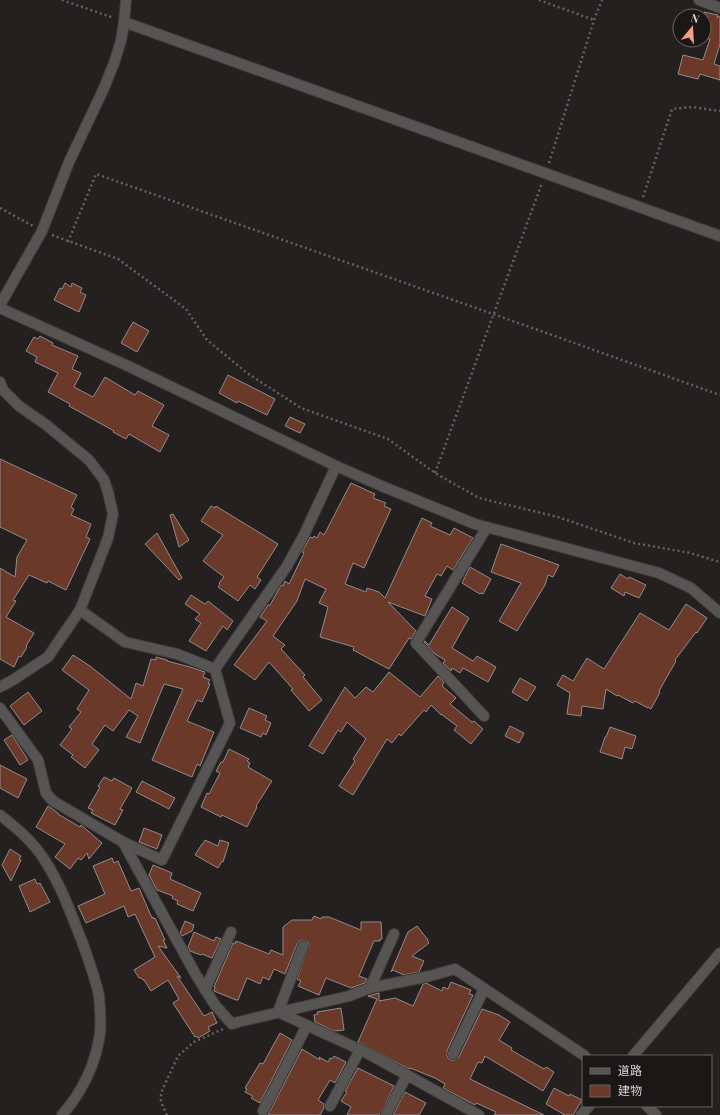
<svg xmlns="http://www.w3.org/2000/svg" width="720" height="1115" viewBox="0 0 720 1115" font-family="'Playfair Display','Noto Sans JP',serif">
	<rect width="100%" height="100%" fill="#23201f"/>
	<!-- building -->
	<g fill="#6b3929" stroke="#918c8b">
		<polygon points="704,12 718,15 717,18 718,16 720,17 720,44 714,64 720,66 720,80 700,74 698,79 678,74 683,55 703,60 710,39 704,38"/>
		<polygon points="65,283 71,287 72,283 82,288 80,292 86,295 79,312 54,300 60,288 62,289"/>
		<polygon points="133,322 149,331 137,352 121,343"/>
		<polygon points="40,336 53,343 52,345 78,356 72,369 81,373 74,387 93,397 105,377 135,395 138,391 164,405 152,426 169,435 160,452 129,434 126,439 113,432 114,431 69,406 70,404 48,392 58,373 35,362 37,357 26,351 34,337 38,339"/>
		<polygon points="228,375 275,399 267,415 238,401 237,403 219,393"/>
		<polygon points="290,417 305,424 300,433 285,426"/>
		<polygon points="0,459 77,495 71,507 74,509 71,515 91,524 86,537 90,539 66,590 48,581 47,583 29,575 13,600 16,601 6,617 34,633 26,646 27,647 21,657 19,656 14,667 0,659 0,568 15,577 17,557 27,540 0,527"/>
		<polygon points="351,483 375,494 373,498 386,503 384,506 391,509 364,568 353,563 345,584 366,592 367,588 379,592 385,598 422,518 432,523 430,526 450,535 454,528 473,538 453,570 447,566 441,576 437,574 425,596 432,599 425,616 388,602 416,631 411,639 409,638 389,669 353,650 354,647 320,637 328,607 319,603 326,589 305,579 297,601 273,636 285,645 281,649 305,675 303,677 322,700 309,711 291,690 293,689 269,662 255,680 234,665 267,621 260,617 268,605 270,605 280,587 281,585 283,586 285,581 289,584 304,553 302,552 310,537 313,538 314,536 317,538 320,532 324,535"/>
		<polygon points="211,506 215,508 216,506 219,508 278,544 257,577 261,580 255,589 250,585 238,601 218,587 220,584 219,583 224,577 203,561 223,535 201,521"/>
		<polygon points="173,514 189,540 179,547 170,515"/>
		<polygon points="157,533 182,578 179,580 145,544"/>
		<polygon points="501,544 559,565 553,577 548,575 545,585 517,631 499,621 521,583 491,572"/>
		<polygon points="470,567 491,579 483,594 480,593 480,594 462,583"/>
		<polygon points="620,574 628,579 629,577 646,585 639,598 625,592 624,596 611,588"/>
		<polygon points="191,595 205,604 208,601 233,621 227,630 223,626 206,651 189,641 201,623 195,619 200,614 185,604"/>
		<polygon points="686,604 707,618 697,633 696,632 675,660 676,661 659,691 660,692 651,709 648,707 648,708 635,701 633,703 618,695 617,696 606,689 603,709 582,706 581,716 567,714 570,693 557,685 563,675 573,681 587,658 604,669 640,613 669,630"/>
		<polygon points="452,607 469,618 452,648 473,661 477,656 496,667 488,682 463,668 460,673 452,668 451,671 443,663 445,660 435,654 424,642 425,641 429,645"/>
		<polygon points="73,655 90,666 131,699 136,683 143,686 151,659 156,660 156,657 167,660 167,661 190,667 205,672 203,677 210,680 208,683 210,684 202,702 197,700 187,721 214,732 200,766 197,764 192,777 152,760 183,689 164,684 140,743 126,737 138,716 129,710 113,731 105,725 92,744 99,750 85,768 71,757 73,755 60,745 72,729 69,727 81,712 77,709 89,690 62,670"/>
		<polygon points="389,672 420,697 438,676 444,682 442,686 456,698 450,704 472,722 474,721 483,729 471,744 454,730 457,726 441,714 441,715 431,705 426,712 424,710 401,736 399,734 392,743 387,739 353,795 339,786 355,761 353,759 366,739 347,722 341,732 338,730 323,754 309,746 345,687 355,698 366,687 373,692"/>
		<polygon points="520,678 536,687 527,701 512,692"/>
		<polygon points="28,692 42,711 24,725 10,706"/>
		<polygon points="249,708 267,716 265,720 271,723 266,735 263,733 261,737 240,728"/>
		<polygon points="510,726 524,733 519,743 505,736"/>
		<polygon points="610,727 636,736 632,749 625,747 622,759 600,752 605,737 606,737"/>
		<polygon points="12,735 28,760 20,765 4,740"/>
		<polygon points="229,749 249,759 247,761 250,763 248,767 272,781 256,806 257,807 247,827 222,815 221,817 201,807 207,793 209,794 220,773 216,771 221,762 223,762"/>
		<polygon points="0,765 27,779 18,798 0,788"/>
		<polygon points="104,777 112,781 114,778 132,788 120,809 123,810 115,825 91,813 93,810 88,808 100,787 98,786"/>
		<polygon points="142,781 175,798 169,809 136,792"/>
		<polygon points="48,806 58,813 58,814 80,827 81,825 102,843 89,859 87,853 81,860 78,858 70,869 55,857 65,844 36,827"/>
		<polygon points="144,828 162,835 157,849 139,842"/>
		<polygon points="205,840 218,846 220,840 229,843 223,862 222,861 218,868 195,855 202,844 203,844"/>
		<polygon points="10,849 21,856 19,859 21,860 11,881 2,865"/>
		<polygon points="112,858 114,863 118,861 131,891 139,888 152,918 153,917 154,919 155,918 165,940 163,940 167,948 158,946 181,978 177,976 204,1016 212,1012 217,1023 208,1027 210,1031 198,1038 196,1036 195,1037 173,1003 179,999 168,980 151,991 144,980 143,980 141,978 139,978 134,970 155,957 135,914 128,917 124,906 86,923 78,906 105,894 93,866"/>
		<polygon points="153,865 172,873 170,879 201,893 193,911 177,904 178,901 172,898 173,896 157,890 149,875"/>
		<polygon points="35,879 37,884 40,883 50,902 30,912 19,886"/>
		<polygon points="314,916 321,919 322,917 329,917 361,930 361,922 381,922 382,939 380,939 380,941 374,941 359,976 367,979 365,983 351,988 326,978 319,995 298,986 301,981 297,979 309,945 308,942 302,940 299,941 297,944 285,974 274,969 269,980 263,977 260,984 247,978 238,1000 236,1000 214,991 215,987 214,987 233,943 235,944 236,941 269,954 271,950 283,955 283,927 292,920 312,920"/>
		<polygon points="185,921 194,925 192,931 182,936 180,933"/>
		<polygon points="417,926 428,940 427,940 429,943 412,956 424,961 419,972 404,975 393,970 391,972 408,932"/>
		<polygon points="194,932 214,941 216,937 221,939 212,958 202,954 201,955 190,951 188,947"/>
		<polygon points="451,982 471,990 469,994 473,995 447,1051 447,1055 448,1058 451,1060 454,1060 459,1057 482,1009 499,1015 510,1022 499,1040 512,1048 511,1050 544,1069 546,1067 554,1072 543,1091 485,1056 482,1063 478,1062 470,1079 544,1115 494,1115 496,1112 476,1103 475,1105 443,1088 445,1084 435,1078 410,1068 409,1069 358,1042 377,999 368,996 379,993 379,1001 395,998 413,1006 423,984 426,983 442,991 443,987 448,989"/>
		<polygon points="341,1008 344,1030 334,1031 315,1022 314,1015 318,1014 317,1012"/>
		<polygon points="280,1033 292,1040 260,1103 251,1098 253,1096 245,1092 247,1089 245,1088 260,1063 263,1064"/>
		<polygon points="302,1049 320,1060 319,1057 328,1062 330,1058 332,1059 334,1056 346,1062 335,1083 330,1080 318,1100 324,1104 324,1108 320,1115 268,1115"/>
		<polygon points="358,1068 394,1086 380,1115 347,1115 351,1107 341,1101 347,1092 345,1091"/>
		<polygon points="554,1088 569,1096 570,1094 582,1100 573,1115 565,1115 546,1104"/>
		<polygon points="405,1092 426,1103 419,1115 393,1115"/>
	</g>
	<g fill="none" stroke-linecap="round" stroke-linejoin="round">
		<!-- minor casing -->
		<g stroke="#403d3c" stroke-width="12">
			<g id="minor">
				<polyline points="699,0 720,8"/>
				<polyline points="124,22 720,236"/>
				<polyline points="0,305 42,231 69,162 104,88 114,63 121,41 124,22 126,0"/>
				<polyline points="0,308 128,366 336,466 384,487 475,524 659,573 691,588 720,613"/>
				<polyline points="0,382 3,390 19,406 45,424 89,460 104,480 108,492 113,514 108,538 80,610 48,657 13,680 0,687"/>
				<polyline points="80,610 125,642 177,654 215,669"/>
				<polyline points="215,669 287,566 304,535 336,466"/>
				<polyline points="0,708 38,760 46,793 53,801 123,842 162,860 230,723 215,669"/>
				<polyline points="484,716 416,643 487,527"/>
				<path d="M0,815C13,825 26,836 36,848C58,876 70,911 83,944C88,959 96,980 99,996C100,1005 101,1025 100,1033C96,1063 82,1092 62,1115"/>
				<polyline points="123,842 196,975 215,1005 232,1024 238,1022 349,996 370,988 430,976 455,969 585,1056"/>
				<polyline points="370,988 394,934"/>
				<polyline points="205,990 231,932"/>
				<polyline points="278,1012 365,1052 407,1075 479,1115"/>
				<polyline points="278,1012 303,946"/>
				<polyline points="453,1054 484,989"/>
				<polyline points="633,1056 720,953"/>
				<polyline points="330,1106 360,1050"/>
				<polyline points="647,1106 656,1115"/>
				<polyline points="263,1111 307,1025"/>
				<polyline points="386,1115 407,1075"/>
				<polyline points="581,1115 589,1106"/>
			</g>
		</g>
		<!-- path -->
		<g stroke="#656262" stroke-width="2.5" stroke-dasharray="2 3" stroke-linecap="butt">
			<polyline points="62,0 114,18"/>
			<polyline points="539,0 594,20"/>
			<polyline points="549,163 594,20 602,0"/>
			<polyline points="643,197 672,109 692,107 720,111"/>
			<polyline points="0,208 33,226"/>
			<polyline points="52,235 118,259 186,309 207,340 247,373 301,408 388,439 435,473 479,498 558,517 634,543 690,553 720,562"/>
			<polyline points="68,242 96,174 493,314 720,395"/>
			<polyline points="435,473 542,183"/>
			<polyline points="167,1115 161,1102 161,1093 178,1056 194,1042 223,1029"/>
		</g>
		<!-- minor -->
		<use href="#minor" stroke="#565554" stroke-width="10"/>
	</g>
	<!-- legend -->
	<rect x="582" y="1055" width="130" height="52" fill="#1a1716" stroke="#666362"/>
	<rect x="590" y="1068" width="20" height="6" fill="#565554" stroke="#666362"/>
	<text x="618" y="1075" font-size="12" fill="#d7d4d4">道路</text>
	<rect x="590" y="1085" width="20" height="12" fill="#6b3929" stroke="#666362"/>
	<text x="618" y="1095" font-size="12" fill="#d7d4d4">建物</text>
	<!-- north arrow -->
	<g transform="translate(692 28) rotate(18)"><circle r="19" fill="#1a1716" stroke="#666362"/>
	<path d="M0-3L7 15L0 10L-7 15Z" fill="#f39f84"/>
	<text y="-6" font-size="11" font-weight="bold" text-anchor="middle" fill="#d7d4d4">N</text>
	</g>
</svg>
